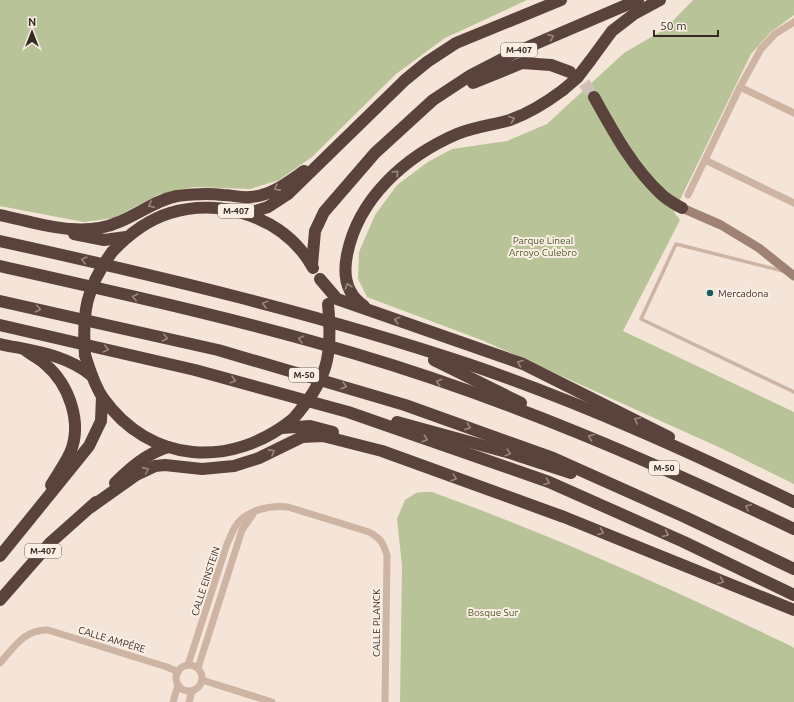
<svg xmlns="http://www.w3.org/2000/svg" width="794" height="702" viewBox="0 0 794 702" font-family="Ubuntu,sans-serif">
	<rect width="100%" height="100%" fill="#f4e5d8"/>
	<!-- green -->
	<g fill="#b8c497">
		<polygon points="0,0 527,0 445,38 396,74 312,157 279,180 250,189 194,187 160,194 114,218 84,222 0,206"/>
		<polygon points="693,0 794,0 794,15 771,32 751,54 674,212 680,220 623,331 794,412 794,484 725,450 484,341 367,297 358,279 359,252 375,215 397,185 428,162 452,149 507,141 547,124 624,53 665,29"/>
		<path d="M424,492H432C554,536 672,589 789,645L794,648V702H400L402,566L397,519L405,500L416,493Z"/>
	</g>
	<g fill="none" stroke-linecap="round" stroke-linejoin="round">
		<!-- highway-tunnel -->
		<polyline stroke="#cec0b4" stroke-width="12" stroke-dasharray="12 6" stroke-linecap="butt" points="570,72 582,80 594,97"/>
		<!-- lane -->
		<polyline stroke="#cdb4a3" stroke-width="3.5" points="783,271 676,244 641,319 794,392"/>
		<!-- street -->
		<g stroke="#cdb4a3" stroke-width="7">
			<polyline points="740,87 794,113"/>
			<polyline points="705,160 794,203"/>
			<polyline points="688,195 740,87 761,49 775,34 794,22"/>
			<path d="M0,663C14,647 25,629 48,630L167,667L178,672"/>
			<circle cx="189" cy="678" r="13"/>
			<path d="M188,665L227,544C230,538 232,532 235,527C245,510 270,505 288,507L369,532C380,538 384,543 387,556L385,702"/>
			<polyline points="198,668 242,530 253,514"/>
			<polyline points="202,680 272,702"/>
			<polyline points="173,702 178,685"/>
			<polyline points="189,702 192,691"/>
		</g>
		<!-- secondary -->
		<polyline stroke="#a08274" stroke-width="9" points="682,208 721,225 759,248 794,276"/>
		<!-- highway -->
		<g stroke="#59433c" stroke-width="12">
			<polyline points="590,61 612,31 634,14 660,0"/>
			<polyline points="473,83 522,63 551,65 570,72"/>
			<path d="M594,97C613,131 632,167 661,194C667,200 675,204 682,208"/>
			<polyline points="246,214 268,207 288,194 405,80 427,62 456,43 561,0"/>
			<path d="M0,215C38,223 81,239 119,222C139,214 156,200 177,196C193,194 207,193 223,195C232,195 241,198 250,197C271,196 288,182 304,171"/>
			<polyline points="74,234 104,240 126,237"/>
			<path d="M0,241C158,276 315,313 468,364C580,402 688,451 794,502"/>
			<path d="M112,252C128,235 147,220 170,213C222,197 286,218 313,268"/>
			<polyline points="312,265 315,231 324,212 375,153 433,100 471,75 514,53 638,0"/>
			<path d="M0,266C119,293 239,319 356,354C508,399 651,461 794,529"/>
			<polyline points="320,279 337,299 523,364 669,437"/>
			<polyline points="0,301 218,350 405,405 553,458 685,517 794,569"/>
			<path d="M364,306C346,294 343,275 347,255C358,198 406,156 457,134C474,127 493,125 510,120C530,113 547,102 563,90"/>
			<polyline points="0,325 195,370 348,412 549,482 684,542 794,595"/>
			<path d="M0,344C32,351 66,354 92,376"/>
			<path d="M25,350C31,355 39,358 45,364C69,384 83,423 70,453C65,464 57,475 51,485"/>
			<path d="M85,355C90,370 94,385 103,398C150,464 231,469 293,419"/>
			<polyline points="434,360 521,403"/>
			<polyline points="397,422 510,453 571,473"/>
			<polyline points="282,428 310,426 333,432"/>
			<path d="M115,483C131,467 146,454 168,447"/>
			<polyline points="91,507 136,475 155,466 165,465 202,469 234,466 259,458 302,437 323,436 382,451 564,517 794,610"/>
			<polyline points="0,556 89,446 101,421 102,397"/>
			<polyline points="0,600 50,543 96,502"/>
		</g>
		<!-- highway-bridge -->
		<g stroke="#59433c" stroke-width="12">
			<polyline points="563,90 577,78 590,61"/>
			<path d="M85,355C82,312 86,288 112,252"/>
			<path d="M293,419C328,379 333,356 328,304"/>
		</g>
	</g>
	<!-- one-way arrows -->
	<defs><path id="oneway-chevron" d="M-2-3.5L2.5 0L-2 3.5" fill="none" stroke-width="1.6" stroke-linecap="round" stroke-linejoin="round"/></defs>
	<g stroke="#9a8880">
		<use href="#oneway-chevron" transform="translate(551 37) rotate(-23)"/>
		<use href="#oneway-chevron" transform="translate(512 119) rotate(-20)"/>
		<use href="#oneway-chevron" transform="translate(396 173) rotate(-45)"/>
		<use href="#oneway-chevron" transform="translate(277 188) rotate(151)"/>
		<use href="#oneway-chevron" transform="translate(151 205) rotate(154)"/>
		<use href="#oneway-chevron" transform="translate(84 260) rotate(-167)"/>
		<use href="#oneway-chevron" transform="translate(348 286) rotate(-109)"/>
		<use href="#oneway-chevron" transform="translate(135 297) rotate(-167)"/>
		<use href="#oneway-chevron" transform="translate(265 304) rotate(-165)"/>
		<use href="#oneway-chevron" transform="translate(38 309) rotate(12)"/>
		<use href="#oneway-chevron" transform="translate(397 320) rotate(-162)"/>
		<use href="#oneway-chevron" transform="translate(165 338) rotate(14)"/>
		<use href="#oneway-chevron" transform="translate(301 339) rotate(-165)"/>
		<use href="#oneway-chevron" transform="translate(106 349) rotate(13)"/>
		<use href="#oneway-chevron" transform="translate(520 363) rotate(-158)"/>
		<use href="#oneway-chevron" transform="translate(233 380) rotate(15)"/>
		<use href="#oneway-chevron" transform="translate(439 382) rotate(-162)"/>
		<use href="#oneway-chevron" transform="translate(344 386) rotate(16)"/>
		<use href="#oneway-chevron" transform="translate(637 420) rotate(-153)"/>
		<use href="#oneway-chevron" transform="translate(468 427) rotate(20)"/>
		<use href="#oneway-chevron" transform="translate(591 437) rotate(-158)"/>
		<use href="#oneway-chevron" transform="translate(425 439) rotate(19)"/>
		<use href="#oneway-chevron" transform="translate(272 452) rotate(-29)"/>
		<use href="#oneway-chevron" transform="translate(508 453) rotate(17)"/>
		<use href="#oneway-chevron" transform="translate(146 470) rotate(-24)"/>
		<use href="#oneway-chevron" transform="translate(454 478) rotate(19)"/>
		<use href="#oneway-chevron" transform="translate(547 482) rotate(21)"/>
		<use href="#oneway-chevron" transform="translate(748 507) rotate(-155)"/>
		<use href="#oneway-chevron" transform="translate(601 532) rotate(22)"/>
		<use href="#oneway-chevron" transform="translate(666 534) rotate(24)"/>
		<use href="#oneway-chevron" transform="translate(721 581) rotate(22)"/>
	</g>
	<!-- markers -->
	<circle fill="#185c5c" stroke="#fbefe5" stroke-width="1.5" cx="710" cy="293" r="4"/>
	<g text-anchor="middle" stroke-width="4" stroke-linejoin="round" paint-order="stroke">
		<!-- shield labels -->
		<g fill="#fbefe5" stroke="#72655f" stroke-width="1">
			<rect x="501" y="43" width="36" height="14" rx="3"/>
			<rect x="218" y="204" width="36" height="14" rx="3"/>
			<rect x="289" y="368" width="30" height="14" rx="3"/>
			<rect x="649" y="461" width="30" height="14" rx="3"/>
			<rect x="25" y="544" width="36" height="14" rx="3"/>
		</g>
		<g font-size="9" font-weight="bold" fill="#372a26">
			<text x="519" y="53">M-407</text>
			<text x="236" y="214">M-407</text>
			<text x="304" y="378">M-50</text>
			<text x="664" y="471">M-50</text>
			<text x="43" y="554">M-407</text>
		</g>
		<!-- park labels -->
		<g font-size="10" fill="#495727" stroke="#fbefe5">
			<text x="543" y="244">Parque Lineal<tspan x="543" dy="12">Arroyo Culebro</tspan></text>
			<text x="493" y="616">Bosque Sur</text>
		</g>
		<!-- poi labels -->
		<g font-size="10" fill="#372a26" stroke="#fbefe5" text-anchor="start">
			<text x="718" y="297">Mercadona</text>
		</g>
		<!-- street labels -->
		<g font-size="10" fill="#372a26" stroke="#fbefe5">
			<text transform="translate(205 581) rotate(-72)" y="4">CALLE EINSTEIN</text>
			<text transform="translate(376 623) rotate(-90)" y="4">CALLE PLANCK</text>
			<text transform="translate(112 639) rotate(17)" y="4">CALLE AMPÉRE</text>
		</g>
	</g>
	<!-- north arrow -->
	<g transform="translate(32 32)" stroke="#fbefe5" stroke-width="3" paint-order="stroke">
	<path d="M0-3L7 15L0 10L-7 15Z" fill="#372a26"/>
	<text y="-6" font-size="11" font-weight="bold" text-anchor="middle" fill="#372a26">N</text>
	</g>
	<!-- scale -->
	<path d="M654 30v6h64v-6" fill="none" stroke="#372a26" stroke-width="2"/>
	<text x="660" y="30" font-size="12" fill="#372a26" stroke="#fbefe5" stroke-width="3" paint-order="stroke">50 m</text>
</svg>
